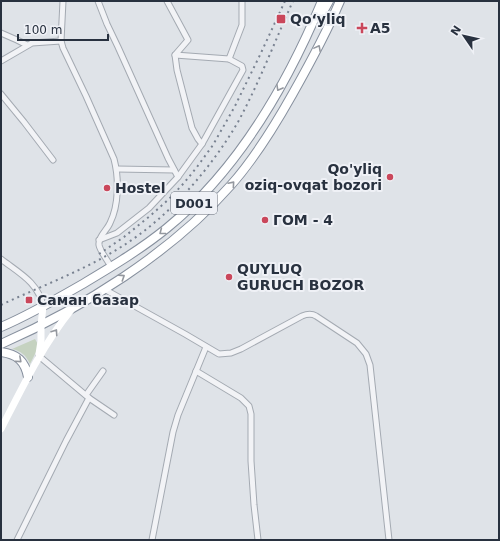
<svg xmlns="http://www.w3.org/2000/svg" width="500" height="541" viewBox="0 0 500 541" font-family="'DejaVu Sans',sans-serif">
	<rect width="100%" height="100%" fill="#dfe3e8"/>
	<!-- green -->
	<path fill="#c5d2c0" d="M35,339L39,346L30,364C26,355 21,351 12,349Z"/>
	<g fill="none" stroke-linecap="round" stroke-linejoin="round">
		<!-- minor casing -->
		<g stroke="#a4aab2" stroke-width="7">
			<g id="minor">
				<path d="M63,1L61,41L63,48L86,96L114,159C119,178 119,205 110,223C107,230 98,237 99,245C100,251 108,261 111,267"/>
				<polyline points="98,1 107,24 118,47 168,158 178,177"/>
				<polyline points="167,1 188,40 175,55 177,70 192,128 198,139 202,144"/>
				<polyline points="1,33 17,40 27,45"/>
				<polyline points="229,59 242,25 242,1"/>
				<polyline points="1,61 32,43 61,41"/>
				<polyline points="1,94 24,122 53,160"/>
				<polyline points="117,169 174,170"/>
				<polyline points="99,240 117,233 149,208 178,177 202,144 243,70 242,66 229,59 175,55"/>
				<path d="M1,259C19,273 38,282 43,306"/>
				<path d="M104,289L185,334L219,354L231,353L241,349L302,316C307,314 311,313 316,316L357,343L366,354L370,365L389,540"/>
				<polyline points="39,356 89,398 114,415"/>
				<polyline points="196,371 241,398 249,406 251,414 251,461 254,505 258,540"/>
				<polyline points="86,395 103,371"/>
				<polyline points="17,540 66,441 89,398"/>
				<polyline points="152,540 173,432 178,415 206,347"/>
			</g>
		</g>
		<!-- trunk casing -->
		<g stroke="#87909e" stroke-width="10">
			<g id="trunk">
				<polyline points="320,17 329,1"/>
				<path d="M1,327C29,315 55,300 81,285C111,267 140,250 167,228C238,170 287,85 322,1"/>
				<path d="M1,344C83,308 171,253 231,185C255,158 274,127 292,95C309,65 326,34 340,1"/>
				<path d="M1,352C17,354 25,361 28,377"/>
			</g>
		</g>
		<!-- minor -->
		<use href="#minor" stroke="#f2f3f6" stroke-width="5"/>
		<!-- secondary -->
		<g stroke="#fff" stroke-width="7">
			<polyline points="39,354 41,341 41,326 43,306"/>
			<path d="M1,429C22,388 42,346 71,310"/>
		</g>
		<!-- trunk -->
		<use href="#trunk" stroke="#fff" stroke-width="8"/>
		<!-- rail -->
		<g stroke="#798291" stroke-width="2" stroke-dasharray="2 4" stroke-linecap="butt">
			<polyline points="99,254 124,237 150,216 169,199 184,183 197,167 213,145 235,106 260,55 285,1"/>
			<path d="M1,305C41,286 83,271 121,247C168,218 210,170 238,122C259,83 275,41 293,1"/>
		</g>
	</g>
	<!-- one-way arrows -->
	<defs><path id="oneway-chevron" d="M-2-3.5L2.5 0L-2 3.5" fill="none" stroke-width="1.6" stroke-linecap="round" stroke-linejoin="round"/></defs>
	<g stroke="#94989f">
		<use href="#oneway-chevron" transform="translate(318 48) rotate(-62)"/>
		<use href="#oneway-chevron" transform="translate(279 88) rotate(119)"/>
		<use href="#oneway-chevron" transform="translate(232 184) rotate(-49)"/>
		<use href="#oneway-chevron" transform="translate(162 232) rotate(142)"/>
		<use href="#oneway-chevron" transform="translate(122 277) rotate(-33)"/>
		<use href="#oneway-chevron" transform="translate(55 332) rotate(-56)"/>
		<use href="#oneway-chevron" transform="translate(19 360) rotate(42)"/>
	</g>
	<!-- markers -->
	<g fill="#ca475b" stroke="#eff1f6" stroke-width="1.5">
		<rect x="276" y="14" width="10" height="10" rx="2"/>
		<path d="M360 22h4v4h4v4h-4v4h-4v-4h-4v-4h4z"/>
		<circle cx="390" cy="177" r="4"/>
		<circle cx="107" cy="188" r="4"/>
		<circle cx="265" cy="220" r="4"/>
		<circle cx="229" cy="277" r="4"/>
		<rect x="25" y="296" width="8" height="8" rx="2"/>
	</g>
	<g text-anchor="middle" stroke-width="4" stroke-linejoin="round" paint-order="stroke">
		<!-- shield labels -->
		<rect fill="#eff1f6" stroke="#646b76" stroke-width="1" x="171" y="192" width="46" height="22" rx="3"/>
		<g font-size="13" font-weight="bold" fill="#28313f">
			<text x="194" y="208">D001</text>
		</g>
		<!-- poi labels -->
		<g font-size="14" font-weight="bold" fill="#28313f" stroke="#eff1f6" text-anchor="start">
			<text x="290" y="24">Qo‘yliq</text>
			<text x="370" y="33">А5</text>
			<text x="382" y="174" text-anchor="end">Qo'yliq<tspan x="382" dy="16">oziq-ovqat bozori</tspan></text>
			<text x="115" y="193">Hostel</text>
			<text x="273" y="225">ГОМ - 4</text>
			<text x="237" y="274">QUYLUQ<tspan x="237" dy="16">GURUCH BOZOR</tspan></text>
			<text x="37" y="305">Саман базар</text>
		</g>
	</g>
	<!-- border -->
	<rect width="500" height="541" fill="none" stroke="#28313f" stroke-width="4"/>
	<!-- north arrow -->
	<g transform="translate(464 36) rotate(304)" stroke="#eff1f6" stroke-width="3" paint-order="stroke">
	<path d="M0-3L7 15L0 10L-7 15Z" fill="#28313f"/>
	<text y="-6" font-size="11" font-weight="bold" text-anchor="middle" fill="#28313f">N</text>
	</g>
	<!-- scale -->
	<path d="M18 34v6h90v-6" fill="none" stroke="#28313f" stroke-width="2"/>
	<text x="24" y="34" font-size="12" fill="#28313f" stroke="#eff1f6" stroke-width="3" paint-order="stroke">100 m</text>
</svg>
